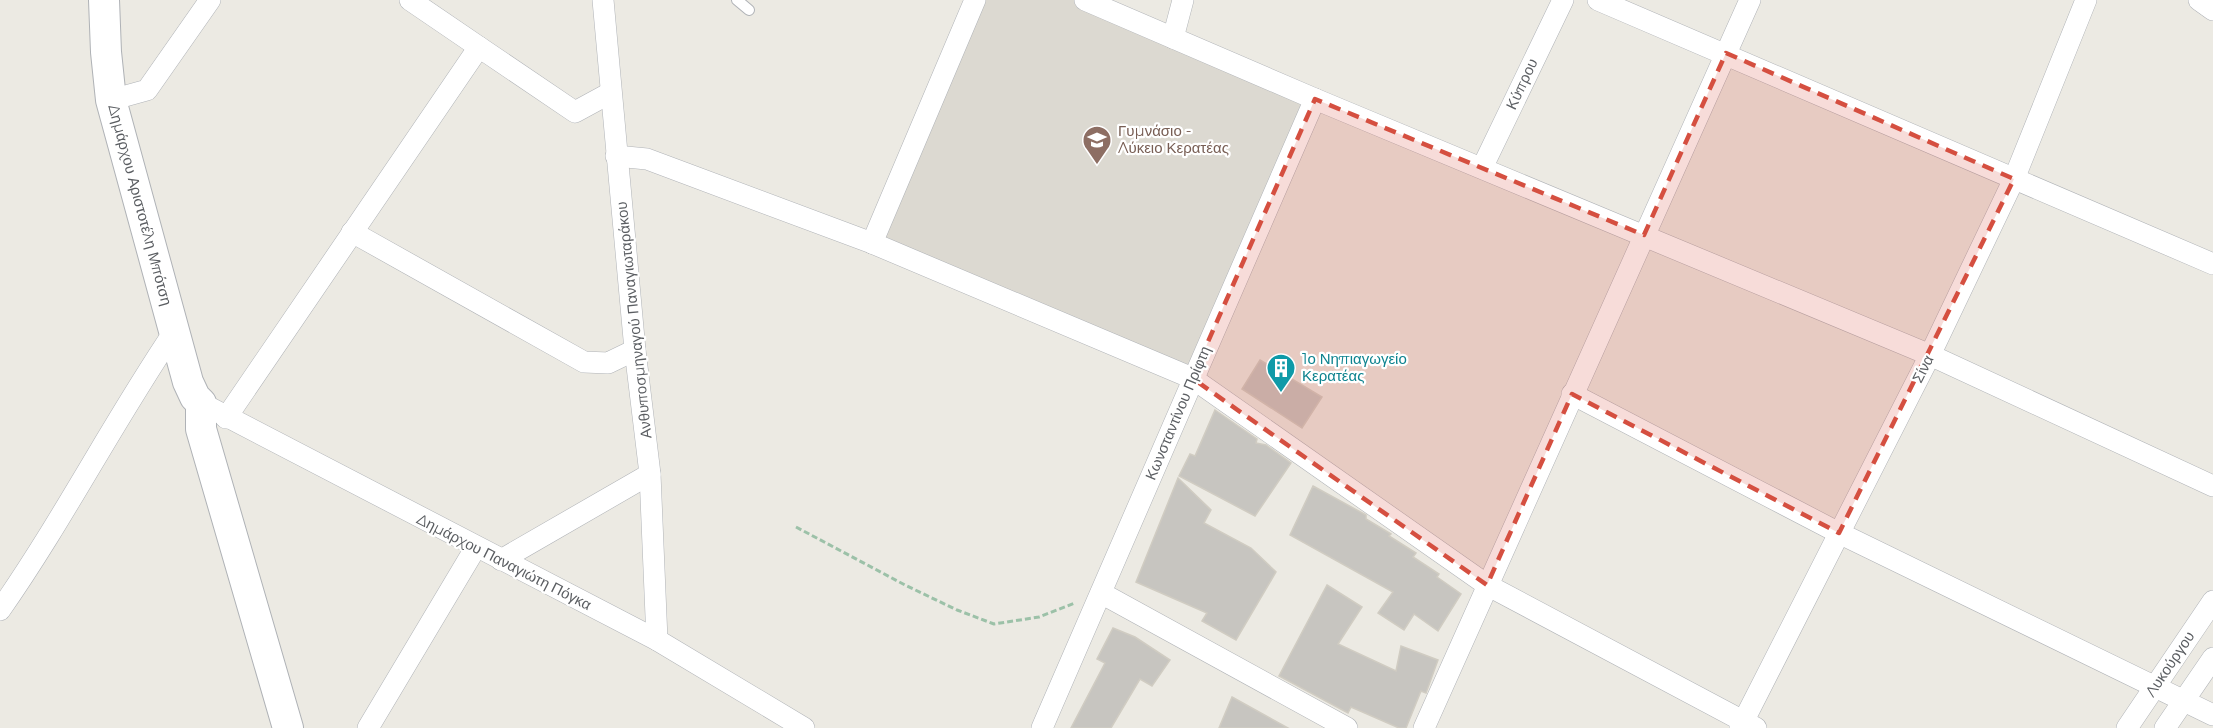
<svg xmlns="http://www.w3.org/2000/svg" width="2213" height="728" viewBox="0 0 2213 728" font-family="Montserrat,sans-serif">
	<rect width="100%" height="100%" fill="#eceae3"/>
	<!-- education -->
	<polygon fill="#dcd9d1" points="978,0 1079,0 1314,95 1196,373 881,235"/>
	<!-- building -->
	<g fill="#c7c5c0" stroke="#d0ccc2" stroke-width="1.5">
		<polygon points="1260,360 1322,397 1302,428 1242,389"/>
		<polygon points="1215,410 1257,439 1256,443 1266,445 1291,463 1255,516 1179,476 1190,454 1195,456"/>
		<polygon points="1178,478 1211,510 1204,523 1251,548 1276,572 1236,640 1202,621 1207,613 1136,582"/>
		<polygon points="1313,486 1366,515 1366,519 1391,534 1389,536 1416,553 1413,557 1439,574 1437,577 1461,594 1438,631 1414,614 1404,630 1378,613 1393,592 1290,535"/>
		<polygon points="1327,585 1362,607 1338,644 1396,671 1401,646 1438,660 1426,693 1421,691 1406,728 1399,728 1351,707 1348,713 1279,676"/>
		<polygon points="1113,628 1135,637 1170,660 1152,686 1140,679 1111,728 1071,728 1105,663 1097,659"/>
		<polygon points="1232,697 1288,728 1219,728"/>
	</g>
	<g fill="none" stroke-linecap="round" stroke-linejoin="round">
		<!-- lane casing -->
		<g stroke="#b0b3b7" stroke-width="12">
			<polyline id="lane" points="737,0 749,10"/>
		</g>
		<!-- street casing -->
		<g stroke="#b0b3b7" stroke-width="22">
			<g id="street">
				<polyline points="410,0 479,47"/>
				<polyline points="603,0 635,350 650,474 657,640"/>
				<polyline points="1085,0 1315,99 1930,355 2213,486"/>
				<polyline points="1598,0 2213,264"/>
				<polyline points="2199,0 2213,10"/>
				<polyline points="1173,38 1183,0"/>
				<polyline points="111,100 147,90 210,0"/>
				<polyline points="616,156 647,159 872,243 1192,378 1487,585 1756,728"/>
				<polyline points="1482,168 1563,0"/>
				<polyline points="352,232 584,362 608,363 635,350"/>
				<polyline points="872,243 975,0"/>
				<polyline points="1572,394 1839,533 2213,715"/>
				<polyline points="201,403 657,640 804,728"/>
				<polyline points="226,418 479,47 575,112 610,93"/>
				<polyline points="501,560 650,474"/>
				<polyline points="1101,593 1347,728"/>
				<path d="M0,610C63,520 113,422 174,332"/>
				<polyline points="368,728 476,547"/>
				<polyline points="1042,728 1315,99"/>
				<polyline points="1424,728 1750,0"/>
				<polyline points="1740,728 1930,355 2014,179 2086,0"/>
				<polyline points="2127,728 2213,601"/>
				<polyline points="2165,728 2213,658"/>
			</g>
		</g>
		<!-- secondary casing -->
		<g stroke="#afb2b6" stroke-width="32">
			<polyline id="secondary" points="104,0 106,52 111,100 188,382 195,397 201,403 201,429 288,728"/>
		</g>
		<!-- path -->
		<polyline stroke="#9cc1a8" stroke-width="3" stroke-dasharray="6 3" stroke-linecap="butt" points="796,527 905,585 957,610 994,624 1039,617 1075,603"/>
		<!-- lane -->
		<use href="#lane" stroke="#fff" stroke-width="10"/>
		<!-- street -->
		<use href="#street" stroke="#fff" stroke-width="21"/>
		<!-- secondary -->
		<use href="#secondary" stroke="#fff" stroke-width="30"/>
	</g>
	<!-- marked area -->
	<path fill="#d54f40" fill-opacity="0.2" stroke="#d54f40" stroke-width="4.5" stroke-dasharray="12 8" stroke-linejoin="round" d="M1726,53L2014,179L1839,533L1572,394L1487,585L1192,378L1315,99L1644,235Z"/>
	<!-- icons -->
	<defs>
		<g id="school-pin" transform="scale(1.5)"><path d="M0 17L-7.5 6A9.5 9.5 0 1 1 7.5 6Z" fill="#8d6e63" stroke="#fff"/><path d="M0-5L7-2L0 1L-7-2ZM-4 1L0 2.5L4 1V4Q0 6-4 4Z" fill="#fff"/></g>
		<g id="building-pin" transform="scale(1.5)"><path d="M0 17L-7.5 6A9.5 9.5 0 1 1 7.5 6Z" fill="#0f9aa8" stroke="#fff"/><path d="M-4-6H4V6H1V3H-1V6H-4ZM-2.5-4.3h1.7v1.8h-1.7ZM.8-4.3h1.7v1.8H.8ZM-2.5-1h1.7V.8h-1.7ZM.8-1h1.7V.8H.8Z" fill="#fff"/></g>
	</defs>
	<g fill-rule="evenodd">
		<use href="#school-pin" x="1097" y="140"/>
		<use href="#building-pin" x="1281" y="368"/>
	</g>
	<g text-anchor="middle" stroke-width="4.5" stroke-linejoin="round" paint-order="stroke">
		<!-- street labels -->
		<g font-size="15" fill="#5b5e62" stroke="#fff">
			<text transform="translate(1522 84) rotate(-65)" y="5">Κύπρου</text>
			<text transform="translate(140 205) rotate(75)" y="5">Δημάρχου Αριστοτέλη Μπότση</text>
			<text transform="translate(634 320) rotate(-96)" y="5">Ανθυποσμηναγού Παναγιωταράκου</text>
			<text transform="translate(1923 369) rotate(-63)" y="5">Σίνα</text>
			<text transform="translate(1178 413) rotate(-67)" y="5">Κωνσταντίνου Πρίφτη</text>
			<text transform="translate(504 562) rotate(27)" y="5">Δημάρχου Παναγιώτη Πόγκα</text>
			<text transform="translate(2170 664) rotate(-56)" y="5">Λυκούργου</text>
		</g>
		<!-- education labels -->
		<g font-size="15" fill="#785e54" stroke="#fff" text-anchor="start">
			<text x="1118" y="136">Γυμνάσιο -<tspan x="1118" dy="17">Λύκειο Κερατέας</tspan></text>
		</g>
		<!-- culture labels -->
		<g font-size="15" fill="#0d838f" stroke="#fff" text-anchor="start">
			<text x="1302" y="364">1ο Νηπιαγωγείο<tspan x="1302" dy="17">Κερατέας</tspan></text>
		</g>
	</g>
</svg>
